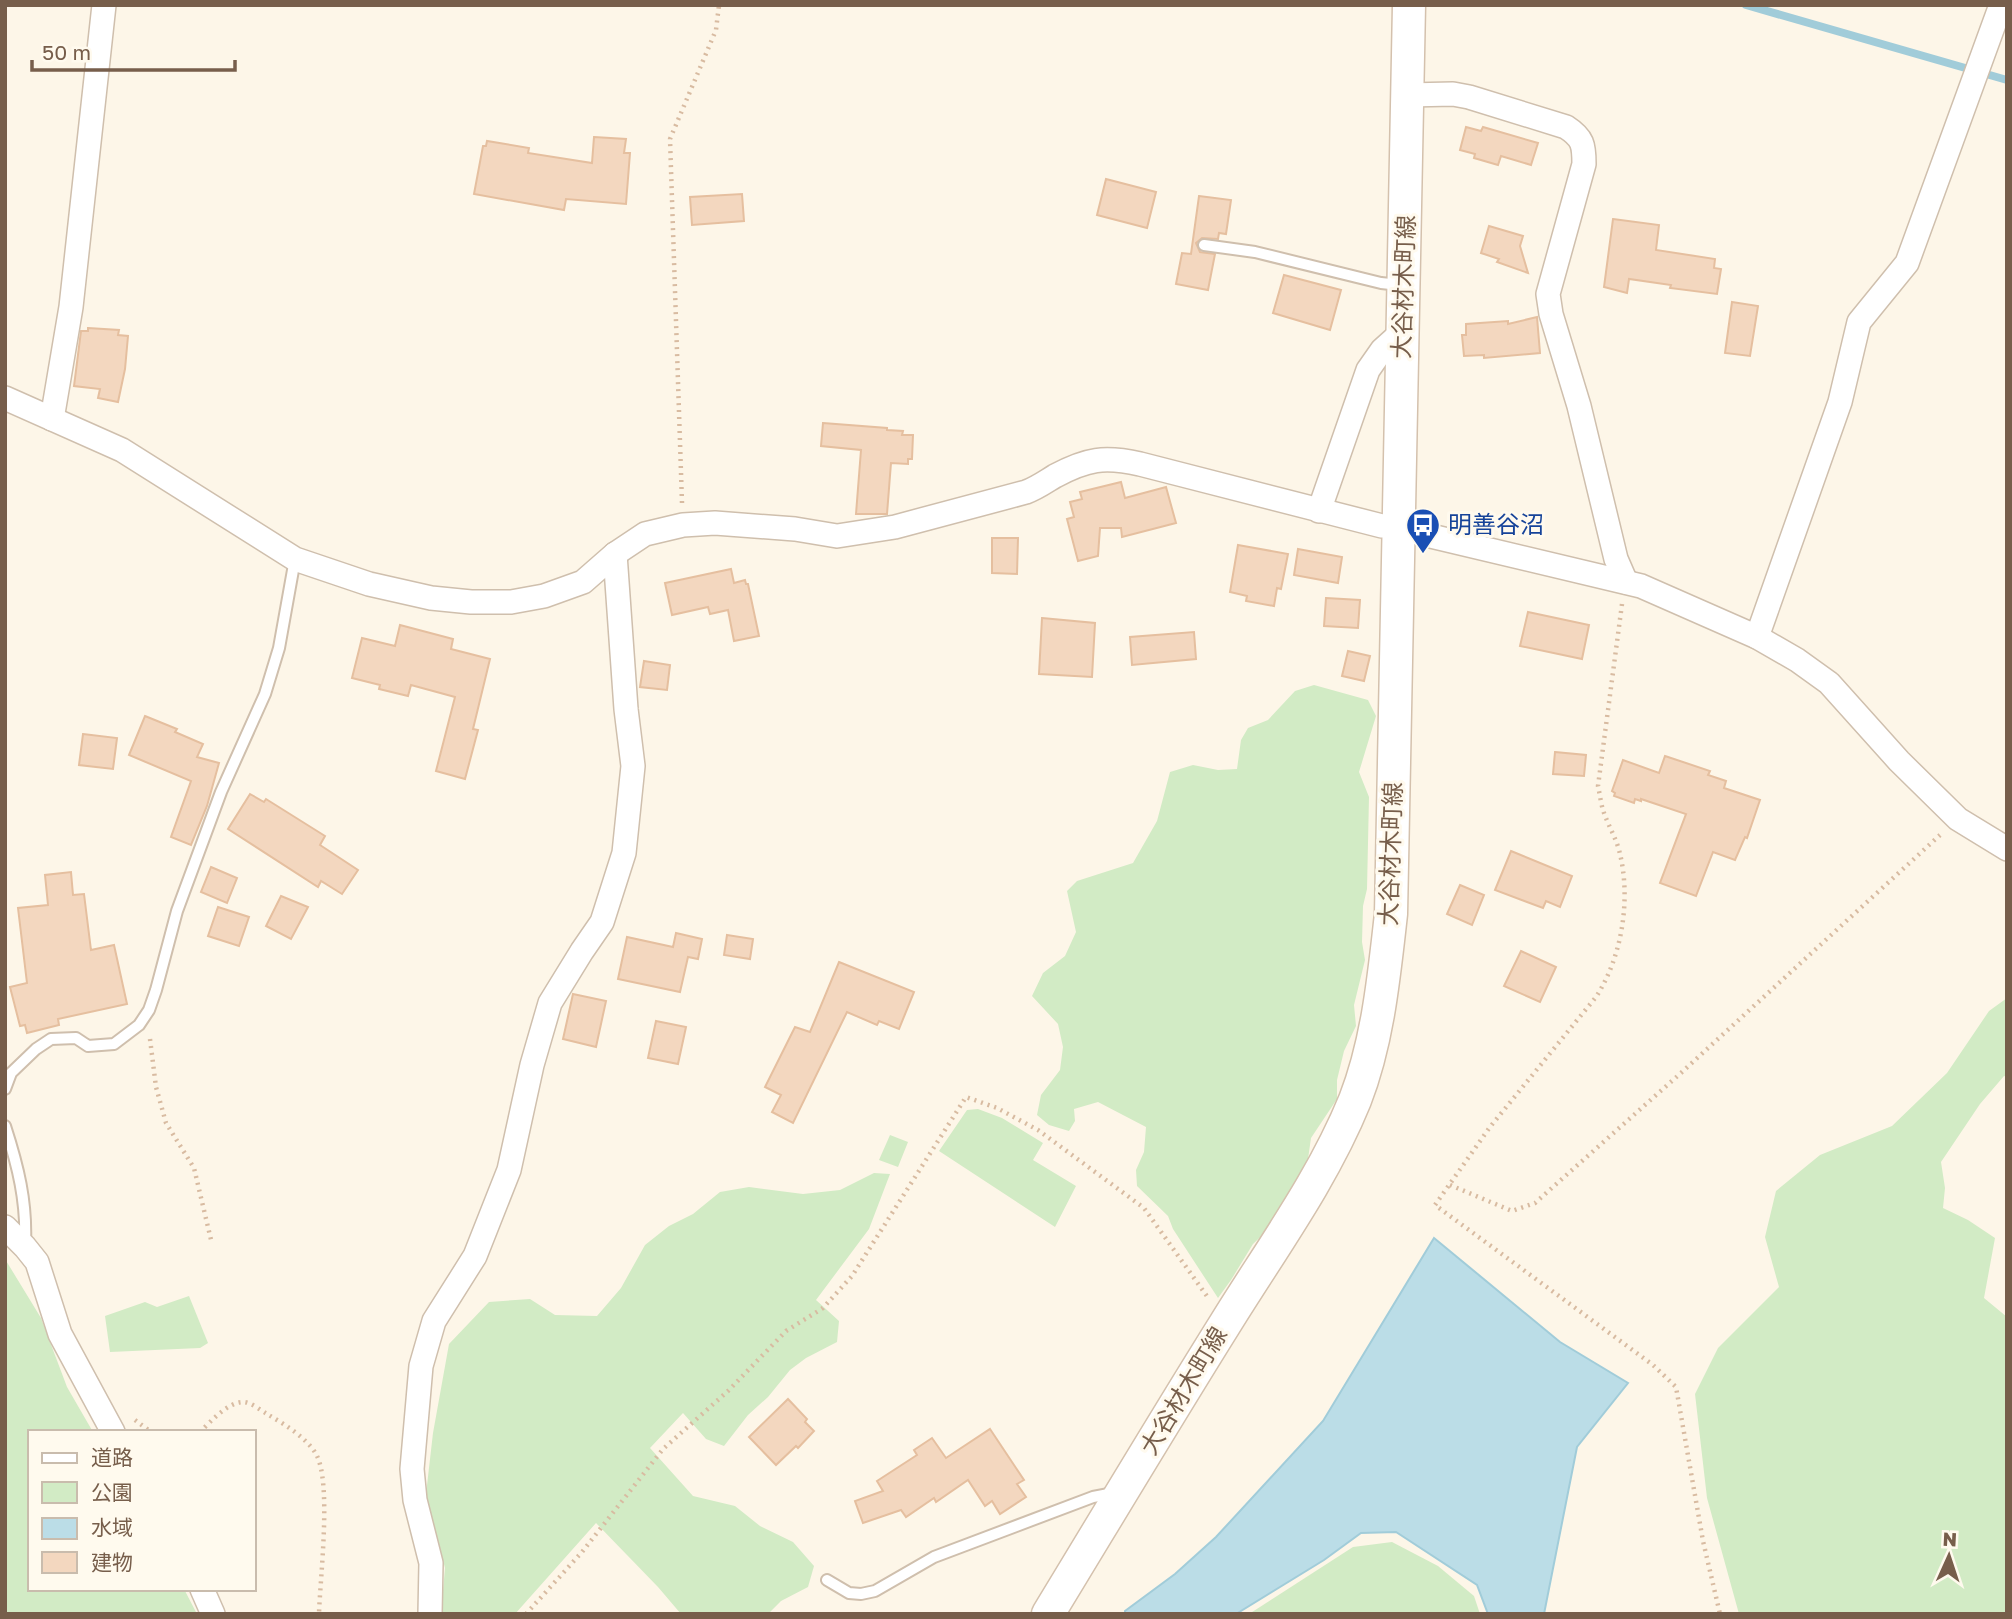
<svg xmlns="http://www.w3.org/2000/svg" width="2012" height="1619" viewBox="0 0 2012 1619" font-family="'Golos Text','Noto Sans JP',sans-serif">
	<rect width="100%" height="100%" fill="#fdf6e8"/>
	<!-- green -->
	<g fill="#d2ebc5">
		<polygon points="1314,685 1368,700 1376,716 1359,772 1369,797 1367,889 1363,906 1362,942 1365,960 1354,1005 1356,1026 1344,1051 1337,1080 1337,1099 1311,1138 1307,1166 1272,1226 1253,1244 1231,1280 1218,1298 1173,1229 1168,1216 1137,1186 1136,1170 1144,1152 1146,1127 1098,1102 1074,1109 1075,1121 1069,1131 1049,1125 1037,1115 1041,1095 1060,1070 1063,1047 1058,1024 1032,996 1043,973 1065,956 1076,932 1067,891 1077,881 1133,863 1157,821 1170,772 1193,765 1218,770 1237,769 1241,740 1248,728 1268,720 1295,691"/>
		<polygon points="2007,998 2007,1077 2004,1076 1980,1104 1941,1162 1945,1188 1943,1208 1968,1220 1995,1238 1984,1298 2007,1317 2007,1614 1739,1614 1707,1498 1695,1394 1718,1348 1779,1287 1765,1237 1776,1191 1820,1155 1892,1126 1947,1073 1989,1011"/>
		<polygon points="978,1109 1002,1118 1043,1143 1033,1160 1076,1186 1055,1227 939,1151 967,1110"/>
		<polygon points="890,1135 908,1142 898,1167 879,1160"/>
		<polygon points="874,1173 890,1174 869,1229 816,1300 839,1321 837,1342 806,1358 790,1370 768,1397 748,1415 724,1446 706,1439 683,1413 650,1448 693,1496 735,1506 760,1526 793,1542 814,1566 808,1587 781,1601 768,1614 681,1614 658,1587 596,1523 515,1614 441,1614 445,1568 426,1494 433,1433 449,1344 489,1302 530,1299 555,1315 597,1316 621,1288 645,1245 669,1226 693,1214 720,1192 749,1187 803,1194 840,1190"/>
		<polygon points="5,1259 41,1318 67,1387 93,1432 30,1432 30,1589 184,1589 197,1614 5,1614"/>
		<polygon points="189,1296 208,1343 200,1348 110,1352 105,1316 145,1302 157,1307"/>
		<polygon points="1392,1542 1438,1566 1474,1596 1480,1614 1249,1614 1353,1547"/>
	</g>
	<!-- water -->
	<polygon fill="#bbdde7" stroke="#a1ccd9" stroke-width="2" points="1434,1238 1560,1342 1628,1383 1577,1447 1544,1614 1488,1614 1477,1585 1396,1532 1361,1533 1324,1560 1236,1614 1125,1614 1125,1611 1175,1574 1216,1537 1323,1421"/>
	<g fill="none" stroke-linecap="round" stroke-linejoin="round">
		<!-- stream -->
		<polyline stroke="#a1ccd9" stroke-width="8" points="1746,5 2007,80"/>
	</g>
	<!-- building -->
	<g fill="#f3d7bf" stroke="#e5bf9f" stroke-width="2">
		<polygon points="1466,127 1481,131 1483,127 1538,143 1531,165 1501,156 1498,165 1474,158 1475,154 1460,150"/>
		<polygon points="594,137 626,139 624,153 630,153 626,204 566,199 564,210 474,194 483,146 486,146 487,141 529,148 528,153 592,163"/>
		<polygon points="1106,179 1156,192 1147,228 1097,215"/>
		<polygon points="742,194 744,221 692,225 690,197"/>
		<polygon points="1199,196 1231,200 1226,234 1219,233 1218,239 1202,238 1196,243 1200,252 1215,254 1208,290 1176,284 1182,253 1191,254"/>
		<polygon points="1613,219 1659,225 1656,250 1715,259 1714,268 1721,269 1717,294 1670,288 1671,285 1629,279 1627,293 1604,287"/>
		<polygon points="1489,226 1523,236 1520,246 1528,273 1497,262 1499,259 1481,253"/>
		<polygon points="1284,275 1341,290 1330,330 1273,313"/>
		<polygon points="1732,302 1758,306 1750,356 1725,353"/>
		<polygon points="1537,317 1540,353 1484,358 1484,355 1464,356 1462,335 1466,335 1466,324 1508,321 1508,324"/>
		<polygon points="88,328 119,330 118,335 128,336 125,369 118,402 98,398 100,389 74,386 81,331 88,331"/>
		<polygon points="823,423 887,428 887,430 903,431 902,435 913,435 912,459 908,459 908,464 891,463 887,514 856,514 861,450 821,446"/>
		<polygon points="1121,482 1125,498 1166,487 1176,523 1122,537 1121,528 1100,528 1098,556 1078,561 1067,519 1074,517 1070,502 1082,499 1080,492"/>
		<polygon points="992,538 1018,538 1017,574 992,573"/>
		<polygon points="1238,545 1288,554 1281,589 1277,588 1274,606 1246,601 1247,596 1230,592"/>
		<polygon points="1298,549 1342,557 1338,583 1294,575"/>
		<polygon points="731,569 734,583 745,580 746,584 748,584 759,636 734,641 728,610 710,614 708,607 672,615 665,583"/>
		<polygon points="1326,598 1360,600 1358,628 1324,626"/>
		<polygon points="1528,612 1589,625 1582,659 1520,646"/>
		<polygon points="1042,618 1095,623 1092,677 1039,674"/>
		<polygon points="400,625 453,639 451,649 490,659 473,729 478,730 465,779 436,771 455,697 411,685 408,696 379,689 380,685 352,678 362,638 395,646"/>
		<polygon points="1194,632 1196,659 1132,665 1130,637"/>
		<polygon points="1348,651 1370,656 1364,681 1342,676"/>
		<polygon points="644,661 670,665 667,690 640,687"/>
		<polygon points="145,716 177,729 175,732 203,744 197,757 219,763 207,806 191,845 171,837 191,781 129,755"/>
		<polygon points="83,734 117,738 113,769 79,765"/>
		<polygon points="1555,752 1586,755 1584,776 1553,774"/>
		<polygon points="1665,756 1710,771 1708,775 1726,781 1724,788 1760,800 1747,838 1745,837 1735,860 1713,852 1696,896 1660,883 1686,814 1641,799 1641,801 1635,799 1634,803 1614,796 1615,793 1612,791 1623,760 1659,773"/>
		<polygon points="250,794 264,802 266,799 325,836 320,845 358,870 342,894 321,881 318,887 228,829"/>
		<polygon points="1511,851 1572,876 1560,907 1546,901 1543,908 1495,890"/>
		<polygon points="211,867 237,878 227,903 201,892"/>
		<polygon points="71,872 73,895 84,894 91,950 114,945 127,1004 58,1019 59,1025 27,1033 25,1025 20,1026 10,987 27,983 18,908 48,905 45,875"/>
		<polygon points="1460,885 1484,895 1472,925 1447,914"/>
		<polygon points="281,896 308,907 291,939 266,926"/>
		<polygon points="218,907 249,917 239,946 208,936"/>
		<polygon points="676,933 702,939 698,959 688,957 680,992 618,979 627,937 673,947"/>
		<polygon points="727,935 753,939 750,959 724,955"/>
		<polygon points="1521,951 1556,967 1540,1002 1504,986"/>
		<polygon points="839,962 914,992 899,1029 879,1021 877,1025 847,1012 793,1123 772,1112 781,1095 765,1087 795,1027 810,1032"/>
		<polygon points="573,994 606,1001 596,1047 563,1039"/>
		<polygon points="656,1021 686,1027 678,1064 648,1058"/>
		<polygon points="788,1399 807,1419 805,1422 814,1431 798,1448 796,1446 776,1465 749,1437"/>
		<polygon points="990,1429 1024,1480 1017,1484 1026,1497 1000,1514 992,1501 985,1506 968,1480 936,1502 934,1498 906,1517 901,1510 863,1523 855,1501 883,1491 877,1481 917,1455 914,1450 932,1438 946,1458"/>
	</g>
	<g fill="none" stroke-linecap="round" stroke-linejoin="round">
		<!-- service casing -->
		<g stroke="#cfbfad" stroke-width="14">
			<g id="service">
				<polyline points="1204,245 1255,252 1381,283 1400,285"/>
				<polyline points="5,1089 11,1073 36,1049 51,1039 76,1038 88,1046 114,1044 139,1025 149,1010 156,990 177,911 221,792 265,694 279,648 295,559"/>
				<path d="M5,1126C18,1166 27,1202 25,1244"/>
				<polyline points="827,1580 849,1593 861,1594 875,1591 934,1557 1093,1497 1114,1493"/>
			</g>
		</g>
		<!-- minor casing -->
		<g stroke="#cfbfad" stroke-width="26">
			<g id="minor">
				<path d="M1408,95L1453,94L1469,97L1566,127C1583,138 1584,145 1584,164L1548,294L1551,314L1579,406L1616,559L1626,582"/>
				<path d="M5,398L122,450L295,559L369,584L431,598L471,602H511L544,596L583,582L615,554L645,534L683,525L715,523L795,529L837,536L895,527L1026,492C1037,488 1045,482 1055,476C1087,459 1104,456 1140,464L1382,526"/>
				<polyline points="52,419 71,307 104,5"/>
				<polyline points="1319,511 1368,370 1382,350 1402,332"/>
				<polyline points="1414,532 1641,586 1757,637 1797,660 1829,683 1899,761 1958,819 2007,849"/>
				<polyline points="1757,637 1840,402 1859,322 1907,263 2001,5"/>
				<polyline points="5,1227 25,1247 37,1262 60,1334 113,1432"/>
				<polyline points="202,1589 213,1614"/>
				<polyline points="430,1614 431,1563 415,1500 412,1469 421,1366 434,1321 475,1256 509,1170 532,1065 550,1003 582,951 602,922 624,853 633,766 626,709 615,554"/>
			</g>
		</g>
		<!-- secondary casing -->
		<g stroke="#d4c1ad" stroke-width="35">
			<path id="secondary" d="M1048,1614C1107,1517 1165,1420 1225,1324C1270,1251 1322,1181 1355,1100C1378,1041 1384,976 1391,914L1409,5"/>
		</g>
		<!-- path -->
		<g stroke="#d8bba1" stroke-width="4.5" stroke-dasharray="2 5" stroke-linecap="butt">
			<polyline points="682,503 670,139 716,30 719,5"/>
			<path d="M1622,604L1598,786C1600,795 1601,805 1604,813C1609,827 1617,840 1620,854C1631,900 1622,957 1596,997L1490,1127L1435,1205L1653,1365L1676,1387L1703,1541L1720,1614"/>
			<polyline points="150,1039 156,1087 166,1123 194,1168 212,1244"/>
			<polyline points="1450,1185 1512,1211 1535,1203 1682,1072 1940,835"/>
			<polyline points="135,1420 151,1432"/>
			<path d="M200,1432C210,1422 228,1402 243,1402C251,1402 260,1410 267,1414C284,1424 306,1437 316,1454C332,1482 320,1578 319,1614"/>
			<polyline points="526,1614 582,1552 663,1449 728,1391 786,1331 823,1308 852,1276 966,1097 997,1108 1038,1130 1144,1208 1209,1299"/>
		</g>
		<!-- service -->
		<use href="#service" stroke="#fff" stroke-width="10"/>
		<!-- minor -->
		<use href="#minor" stroke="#fff" stroke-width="23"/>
		<!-- secondary -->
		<use href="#secondary" stroke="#fff" stroke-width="32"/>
	</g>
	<!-- icons -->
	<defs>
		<g id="bus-pin" transform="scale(1.75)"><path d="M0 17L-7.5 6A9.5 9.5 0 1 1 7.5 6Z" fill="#1a4fb4" stroke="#fffaee"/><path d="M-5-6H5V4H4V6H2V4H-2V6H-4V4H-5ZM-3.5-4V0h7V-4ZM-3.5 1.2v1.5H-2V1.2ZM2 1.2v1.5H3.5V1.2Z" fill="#fff"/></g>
	</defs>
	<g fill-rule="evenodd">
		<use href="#bus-pin" x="1423" y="525"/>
	</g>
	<g text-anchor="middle" stroke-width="6" stroke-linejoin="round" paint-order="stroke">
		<!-- street labels -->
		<g font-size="24" fill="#775e4b" stroke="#fffaee">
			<text transform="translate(1404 287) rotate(-88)" y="8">大谷材木町線</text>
			<text transform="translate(1391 854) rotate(-88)" y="8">大谷材木町線</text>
			<text transform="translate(1184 1391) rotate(-59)" y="8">大谷材木町線</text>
		</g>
		<!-- transit labels -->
		<g font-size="24" fill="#164399" stroke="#fffaee" text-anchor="start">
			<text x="1448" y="533">明善谷沼</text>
		</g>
	</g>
	<!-- border -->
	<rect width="2012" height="1619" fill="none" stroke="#775e4b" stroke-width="14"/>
	<!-- legend -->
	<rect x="28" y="1430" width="228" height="161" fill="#fffaee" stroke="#c9bcad" stroke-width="2"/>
	<rect x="42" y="1453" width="35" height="10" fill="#ffffff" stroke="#c9bcad" stroke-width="2"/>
	<text x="91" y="1465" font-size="21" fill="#775e4b">道路</text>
	<rect x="42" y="1482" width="35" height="21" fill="#d2ebc5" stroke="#c9bcad" stroke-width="2"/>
	<text x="91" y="1500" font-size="21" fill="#775e4b">公園</text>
	<rect x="42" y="1518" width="35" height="21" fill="#bbdde7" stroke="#c9bcad" stroke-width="2"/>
	<text x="91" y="1535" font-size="21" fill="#775e4b">水域</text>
	<rect x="42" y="1552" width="35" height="21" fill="#f3d7bf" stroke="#c9bcad" stroke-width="2"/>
	<text x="91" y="1570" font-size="21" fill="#775e4b">建物</text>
	<!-- north arrow -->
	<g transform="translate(1949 1556) rotate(3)" stroke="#fffaee" stroke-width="5" paint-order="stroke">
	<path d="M0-5L12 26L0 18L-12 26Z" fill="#775e4b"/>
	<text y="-10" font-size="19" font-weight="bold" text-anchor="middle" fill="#775e4b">N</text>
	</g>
	<!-- scale -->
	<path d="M32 60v10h203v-10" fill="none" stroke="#775e4b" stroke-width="3.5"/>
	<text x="42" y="60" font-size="21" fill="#775e4b" stroke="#fffaee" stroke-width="5" paint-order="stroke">50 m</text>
</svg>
